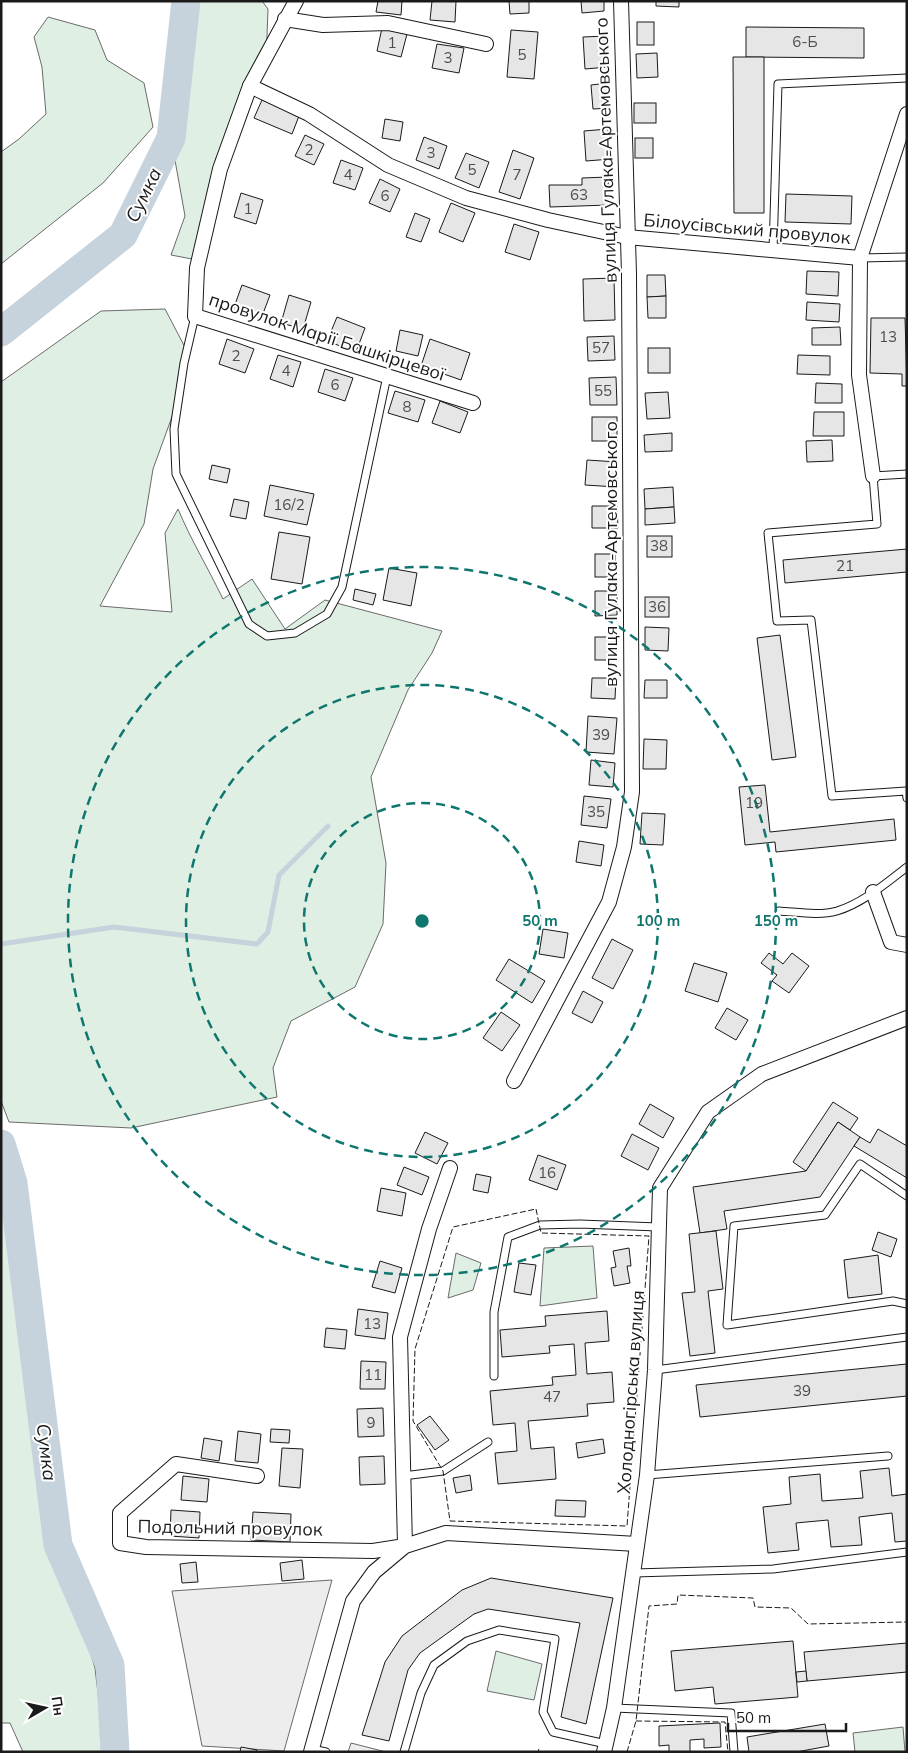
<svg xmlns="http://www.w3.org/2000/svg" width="908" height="1753" viewBox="0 0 908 1753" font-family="Mulish,sans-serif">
	<rect width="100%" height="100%" fill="#fff"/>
	<!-- green -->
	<g fill="#e0efe3" stroke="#6a6a6a">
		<polygon points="186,1 262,1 268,9 266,63 216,158 192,259 171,255 185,216 171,138"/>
		<polygon points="48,17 95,30 107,60 144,83 153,127 103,183 1,264 1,152 19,139 46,114 42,67 34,37"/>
		<path d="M165,309L188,353L173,414L153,469L144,524L100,606L172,612L165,533L178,509C191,540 208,568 223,599L252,579L285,629L325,600L442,631L432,653L408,690L371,777L386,863L383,924L355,987L291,1021L273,1068L277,1097L131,1128L9,1122L1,1101V382L101,311Z"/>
		<polygon points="1,1144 13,1183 58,1545 95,1668 105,1752 23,1752 10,1723 1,1723"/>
		<polygon points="593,1246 597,1298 540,1306 544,1248"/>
		<polygon points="456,1253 481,1263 473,1290 448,1298"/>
		<polygon points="496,1651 542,1664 534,1700 487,1691"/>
		<polygon points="903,1727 905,1752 855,1752 853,1733"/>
	</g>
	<!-- parking -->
	<g fill="#ededed" stroke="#6a6a6a">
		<polygon points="332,1580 284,1751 202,1746 172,1591"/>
		<polygon points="351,1743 386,1752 348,1752"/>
	</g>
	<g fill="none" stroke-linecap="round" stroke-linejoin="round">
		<!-- stream -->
		<polyline stroke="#c6d2dc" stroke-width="5" points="1,944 114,927 257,944 268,932 279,875 328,826"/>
		<!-- river -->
		<g stroke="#c6d2dc" stroke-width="29">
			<polyline points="1,332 123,235 171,138 186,1"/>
			<polyline points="1,1144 13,1183 58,1545 110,1665 115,1752"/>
		</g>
	</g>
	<!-- building -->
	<g fill="#e6e6e6" stroke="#1a1a1a">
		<polygon points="378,1 402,1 401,15 376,12"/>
		<polygon points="432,1 456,1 455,22 430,20"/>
		<polygon points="509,1 529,1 529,13 510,14"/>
		<polygon points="581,1 604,1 604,11 582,13"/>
		<polygon points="656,1 679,1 679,7 656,6"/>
		<rect x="637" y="22" width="17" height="23"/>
		<polygon points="746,27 864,28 864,58 746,57"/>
		<polygon points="382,28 407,34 401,57 377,51"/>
		<polygon points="511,30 538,32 534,79 507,77"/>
		<polygon points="606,36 608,67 585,69 583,37"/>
		<polygon points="437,44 464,48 459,73 432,68"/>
		<polygon points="657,53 658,77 637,78 636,54"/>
		<polygon points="733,57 764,57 764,213 734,213"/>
		<polygon points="608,83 610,108 593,109 591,85"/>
		<polygon points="262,100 299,116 292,134 254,118"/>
		<rect x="634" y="103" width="22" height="20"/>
		<polygon points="385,119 403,122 400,141 382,138"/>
		<polygon points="608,129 611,159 586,161 584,131"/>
		<polygon points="305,135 324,144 314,165 295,156"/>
		<polygon points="424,137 447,146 439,169 416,160"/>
		<rect x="635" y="138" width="18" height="20"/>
		<polygon points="513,150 534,158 520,199 499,192"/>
		<polygon points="466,153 489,162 479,188 455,178"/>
		<polygon points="341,160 363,168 355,190 333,183"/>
		<polygon points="608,177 609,205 550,207 549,185 582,185 582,178"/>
		<polygon points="380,179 400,189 390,212 369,203"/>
		<polygon points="241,193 263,200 256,224 234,217"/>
		<polygon points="786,194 852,196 851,224 785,222"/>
		<polygon points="451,203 475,213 463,242 439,232"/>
		<polygon points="415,213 430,219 421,242 406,237"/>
		<polygon points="514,224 539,232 530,260 505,252"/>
		<polygon points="807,271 839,272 838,296 806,294"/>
		<polygon points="647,275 665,275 666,296 647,297"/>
		<polygon points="614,278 615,320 584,321 583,279"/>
		<polygon points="242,285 270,295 261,319 233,310"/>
		<polygon points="289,295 311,302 303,329 281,323"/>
		<polygon points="666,296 666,318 648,318 647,297"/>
		<polygon points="807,302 840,304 839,322 806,320"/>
		<polygon points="337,317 365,328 356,352 327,341"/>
		<polygon points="871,318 905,318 907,386 902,386 902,374 870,373"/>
		<polygon points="840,327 841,345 812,345 812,328"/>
		<polygon points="400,330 423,335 418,356 396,351"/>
		<polygon points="614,336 615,360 588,361 587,337"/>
		<polygon points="227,339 254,349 245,373 219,364"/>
		<polygon points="430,339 470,353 461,380 421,366"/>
		<rect x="648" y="348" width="22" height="25"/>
		<polygon points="278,355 301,362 293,387 270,379"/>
		<polygon points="798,355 830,356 830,375 797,374"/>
		<polygon points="325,369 353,378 345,401 318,392"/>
		<polygon points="616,377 617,405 590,405 589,378"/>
		<polygon points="816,383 842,384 842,403 815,403"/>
		<polygon points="395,391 425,400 418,422 388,413"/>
		<polygon points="668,392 670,418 647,419 645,393"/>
		<polygon points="440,401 468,412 460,433 432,423"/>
		<polygon points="814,412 844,412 844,436 813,436"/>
		<rect x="592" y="417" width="25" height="24"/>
		<polygon points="672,433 672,451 645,452 644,435"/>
		<polygon points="832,440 833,461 807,462 806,441"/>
		<polygon points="587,460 618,462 616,487 585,485"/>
		<polygon points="212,465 230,469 227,483 209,479"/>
		<polygon points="270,485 314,494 307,525 264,516"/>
		<polygon points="673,487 674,507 645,509 644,489"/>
		<polygon points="234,499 249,502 246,519 230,516"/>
		<polygon points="592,506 617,506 618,528 592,528"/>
		<polygon points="674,507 675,523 645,525 645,509"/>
		<polygon points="279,532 310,537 302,584 271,579"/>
		<rect x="647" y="536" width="25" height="21"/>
		<polygon points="907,549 907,572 785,583 783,560"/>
		<rect x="595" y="554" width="20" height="23"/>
		<polygon points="389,568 417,573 411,606 383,600"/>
		<polygon points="355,589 376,594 373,605 353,600"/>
		<polygon points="595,591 617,591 617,615 595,616"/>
		<rect x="645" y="597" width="24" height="20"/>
		<polygon points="645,627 669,628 668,651 645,650"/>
		<polygon points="780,635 796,757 772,760 757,638"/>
		<rect x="595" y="637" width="21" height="23"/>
		<polygon points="592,678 616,678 615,699 591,698"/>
		<polygon points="645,680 667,680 667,698 644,698"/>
		<polygon points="588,716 617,718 614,754 586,752"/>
		<polygon points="644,739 667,740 666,769 643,769"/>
		<polygon points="591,760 615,763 613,787 589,785"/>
		<polygon points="765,785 770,832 894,819 896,840 776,852 775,842 745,845 739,787"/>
		<polygon points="584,796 611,799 607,828 581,825"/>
		<polygon points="642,813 665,814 663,845 640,844"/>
		<polygon points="579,841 604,845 601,866 576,862"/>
		<polygon points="543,929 568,933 564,958 539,954"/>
		<polygon points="612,939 633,950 613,989 592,978"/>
		<polygon points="769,953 783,964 792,953 809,966 789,993 772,981 777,975 761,963"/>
		<polygon points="509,959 545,981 532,1003 496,980"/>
		<polygon points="694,963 727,973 718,1002 685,991"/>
		<polygon points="583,991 603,1002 592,1023 572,1013"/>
		<polygon points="727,1008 748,1020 736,1040 715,1028"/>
		<polygon points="501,1012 520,1025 502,1051 483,1038"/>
		<polygon points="833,1102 858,1118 850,1130 838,1122 806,1171 793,1162"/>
		<polygon points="650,1104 674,1118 663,1138 639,1124"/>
		<polygon points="838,1122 860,1137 820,1197 724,1211 727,1229 700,1233 693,1187 806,1171"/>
		<polygon points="878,1129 907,1146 907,1178 854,1146 860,1137 870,1143"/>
		<polygon points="425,1132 448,1143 437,1164 415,1153"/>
		<polygon points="632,1134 659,1148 648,1170 621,1156"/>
		<polygon points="538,1155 566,1165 557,1190 529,1180"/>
		<polygon points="404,1167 429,1177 422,1195 397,1185"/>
		<polygon points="476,1174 491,1177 488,1193 473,1190"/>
		<polygon points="381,1188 406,1193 402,1216 377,1211"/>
		<polygon points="716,1231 723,1289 708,1291 715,1353 690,1356 682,1293 695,1292 689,1234"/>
		<polygon points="878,1232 897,1239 891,1257 872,1250"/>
		<polygon points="629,1248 631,1266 627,1266 630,1283 614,1286 611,1268 616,1267 613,1251"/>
		<polygon points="878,1255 882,1294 848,1298 844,1260"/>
		<polygon points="380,1261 402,1268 395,1293 372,1287"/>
		<polygon points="519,1263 536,1265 531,1295 514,1292"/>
		<polygon points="358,1309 388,1313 385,1339 355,1335"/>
		<polygon points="607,1311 609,1341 585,1343 587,1374 612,1372 614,1402 587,1404 588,1416 528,1421 531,1449 554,1447 556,1479 498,1484 495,1453 517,1451 515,1423 493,1425 490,1391 553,1385 552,1377 576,1375 574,1344 549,1346 550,1353 502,1357 500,1330 546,1326 545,1316"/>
		<polygon points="326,1328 347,1330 345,1349 324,1347"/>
		<polygon points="361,1361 386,1362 385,1389 360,1389"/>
		<polygon points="907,1364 907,1396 700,1417 696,1385"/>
		<polygon points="383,1408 384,1436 358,1437 357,1409"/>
		<polygon points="430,1416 449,1440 435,1450 417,1425"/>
		<polygon points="271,1429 290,1430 289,1443 270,1442"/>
		<polygon points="238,1431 261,1434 258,1463 235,1461"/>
		<polygon points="204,1438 222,1441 219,1461 201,1458"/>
		<polygon points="603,1439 605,1453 578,1458 576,1443"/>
		<polygon points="282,1448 303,1449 300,1488 279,1486"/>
		<polygon points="384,1456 385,1484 360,1485 359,1457"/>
		<polygon points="889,1468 892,1496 907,1494 907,1541 895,1542 892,1513 859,1517 862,1545 831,1547 828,1520 796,1523 799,1550 768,1553 763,1507 791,1504 789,1477 820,1474 822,1501 863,1498 860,1471"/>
		<polygon points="470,1475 472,1490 456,1493 453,1478"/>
		<polygon points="183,1476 209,1479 207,1502 181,1500"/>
		<polygon points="556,1500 586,1501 585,1517 555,1516"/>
		<polygon points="171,1510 200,1512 199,1538 170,1536"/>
		<polygon points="253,1512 291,1514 290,1542 251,1540"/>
		<polygon points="302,1560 304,1579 282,1581 280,1563"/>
		<polygon points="196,1562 198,1582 182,1583 180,1564"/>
		<polygon points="491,1578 613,1598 586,1724 561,1717 580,1623 488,1609 474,1614 420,1653 408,1670 389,1741 362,1735 385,1662 402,1636 462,1590"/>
		<polygon points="793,1641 798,1697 715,1704 713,1687 675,1691 671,1651"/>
		<polygon points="907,1643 907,1672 807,1681 804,1652"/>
		<polygon points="806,1671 807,1681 797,1682 796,1672"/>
		<polygon points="720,1723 721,1747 704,1748 704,1739 690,1740 690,1752 669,1752 669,1745 659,1746 659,1726"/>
		<polygon points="825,1724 829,1746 796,1752 749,1752 747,1737"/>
		<polygon points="241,1747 257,1750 257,1752 240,1752"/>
	</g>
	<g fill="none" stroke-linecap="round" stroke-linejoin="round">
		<!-- lane casing -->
		<g stroke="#1a1a1a" stroke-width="9">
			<g id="lane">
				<polyline points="773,251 778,84 907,78"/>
				<polyline points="860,258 907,257"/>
				<polyline points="195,316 184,363 174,429 176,474 249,624 267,636 295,633 327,614 342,587 387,376"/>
				<polyline points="907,474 873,476 877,524 768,533 777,621 811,620 832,796 906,791 907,798"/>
				<path d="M779,911C797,912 819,916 837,911C863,903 886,883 907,867"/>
				<polyline points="907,1196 860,1164 825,1215 734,1226 727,1325 893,1301 907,1304"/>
				<polyline points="655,1370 907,1337"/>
				<polyline points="494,1376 494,1312 508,1237 540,1225 580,1224 658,1227"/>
				<polyline points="647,1475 888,1456"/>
				<polyline points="403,1476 443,1471 488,1442"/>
				<polyline points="634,1573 773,1569 907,1552"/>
				<polyline points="614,1708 731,1713 734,1752"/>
				<polyline points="312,1749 326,1752"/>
				<polyline points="404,1752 421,1693 434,1665 467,1641 499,1630 555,1639 543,1712 553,1732 606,1744"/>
			</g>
		</g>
		<!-- street casing -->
		<g stroke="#1a1a1a" stroke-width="16">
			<g id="street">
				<polyline points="296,1 250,86 309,114 388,165 466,198 548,220 627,237 860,258"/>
				<polyline points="285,19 323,25 388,23 486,44"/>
				<polyline points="250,86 220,169 197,268 195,316 473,403"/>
				<polyline points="873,476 859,375 860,258 907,114"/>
				<polyline points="873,892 891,942 907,945"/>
				<polyline points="514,1081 609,902 624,847 632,792 629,274 621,1"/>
				<polyline points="257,1476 176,1464 120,1513 120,1543 146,1547 373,1551 405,1546 400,1337 429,1229 450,1168"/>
				<polyline points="311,1752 353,1601 374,1572 405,1546 446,1533 637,1544"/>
				<polyline points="604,1752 614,1708 647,1475 655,1370 660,1188 708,1112 762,1074 907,1018"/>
			</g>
		</g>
		<!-- lane -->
		<use href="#lane" stroke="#fff" stroke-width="7"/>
		<!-- street -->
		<use href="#street" stroke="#fff" stroke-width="14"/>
		<!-- fence -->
		<g stroke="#1a1a1a" stroke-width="1" stroke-dasharray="6 2.5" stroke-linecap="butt">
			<polygon points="536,1209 541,1233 649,1236 627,1526 450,1521 443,1471 413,1421 415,1349 453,1227"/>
			<polyline points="636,1721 725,1722 728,1752"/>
			<polyline points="538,1752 539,1749"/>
			<polyline points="627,1752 636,1721 649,1606 677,1604 678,1595 753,1598 755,1607 791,1608 808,1624 907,1622"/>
		</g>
	</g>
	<!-- distance rings -->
	<g fill="none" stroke="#0f766e" stroke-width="2.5" stroke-dasharray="9 6">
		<circle cx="422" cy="921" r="118"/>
		<circle cx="422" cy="921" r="236"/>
		<circle cx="422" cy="921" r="354"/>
	</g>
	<g text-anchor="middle" stroke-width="4" stroke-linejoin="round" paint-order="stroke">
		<!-- number labels -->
		<g font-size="15" fill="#4d4d4d">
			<text x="805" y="47">6-Б</text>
			<text x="392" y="48">1</text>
			<text x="522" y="60">5</text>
			<text x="448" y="63">3</text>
			<text x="309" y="155">2</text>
			<text x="431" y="158">3</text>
			<text x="472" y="175">5</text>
			<text x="348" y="180">4</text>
			<text x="517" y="180">7</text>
			<text x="579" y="200">63</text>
			<text x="385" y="201">6</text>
			<text x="248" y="214">1</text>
			<text x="888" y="342">13</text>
			<text x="601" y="353">57</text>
			<text x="236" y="361">2</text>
			<text x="286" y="376">4</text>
			<text x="335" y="390">6</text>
			<text x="603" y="396">55</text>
			<text x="407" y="412">8</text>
			<text x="289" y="510">16/2</text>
			<text x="659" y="551">38</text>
			<text x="845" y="571">21</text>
			<text x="657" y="612">36</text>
			<text x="601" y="740">39</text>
			<text x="754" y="808">19</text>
			<text x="596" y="817">35</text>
			<text x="547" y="1178">16</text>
			<text x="372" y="1329">13</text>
			<text x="373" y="1380">11</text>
			<text x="802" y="1396">39</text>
			<text x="552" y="1402">47</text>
			<text x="371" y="1428">9</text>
		</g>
		<!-- street labels -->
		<g font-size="18" fill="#1a1a1a" stroke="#fff">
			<text transform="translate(606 150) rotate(-92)" y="6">вулиця Гулака-Артемовського</text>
			<text transform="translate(747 229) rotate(5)" y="6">Білоусівський провулок</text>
			<text transform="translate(327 337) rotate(18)" y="6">провулок Марії Башкірцевої</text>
			<text transform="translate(611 554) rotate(-90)" y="6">вулиця Гулака-Артемовського</text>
			<text transform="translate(631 1392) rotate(-86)" y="6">Холодногірська вулиця</text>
			<text transform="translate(230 1528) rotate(1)" y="6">Подольний провулок</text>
		</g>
		<!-- water labels -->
		<g font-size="19" font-style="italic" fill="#1a1a1a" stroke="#fff">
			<text transform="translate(143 195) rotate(-64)" y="7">Сумка</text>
			<text transform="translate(47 1452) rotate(83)" y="7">Сумка</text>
		</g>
	</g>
	<circle cx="422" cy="921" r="8" fill="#0f766e" stroke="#fff" stroke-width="2.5"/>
	<g font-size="15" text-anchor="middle" font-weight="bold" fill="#0f766e" stroke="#fff" stroke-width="4" stroke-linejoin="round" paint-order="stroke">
		<text x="540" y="926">50 m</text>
		<text x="658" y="926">100 m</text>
		<text x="776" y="926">150 m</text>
	</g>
	<!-- border -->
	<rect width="908" height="1753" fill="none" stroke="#1a1a1a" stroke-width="5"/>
	<!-- north arrow -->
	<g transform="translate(45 1708) rotate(81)" stroke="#ffffff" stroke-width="4" paint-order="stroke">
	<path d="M0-4L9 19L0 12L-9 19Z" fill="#1a1a1a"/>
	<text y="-8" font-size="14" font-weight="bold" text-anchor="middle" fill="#1a1a1a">Пн</text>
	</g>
	<!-- scale -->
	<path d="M728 1723v8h118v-8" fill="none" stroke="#1a1a1a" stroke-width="2.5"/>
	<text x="736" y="1723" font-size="15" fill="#1a1a1a" stroke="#ffffff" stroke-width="4" paint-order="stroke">50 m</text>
</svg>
